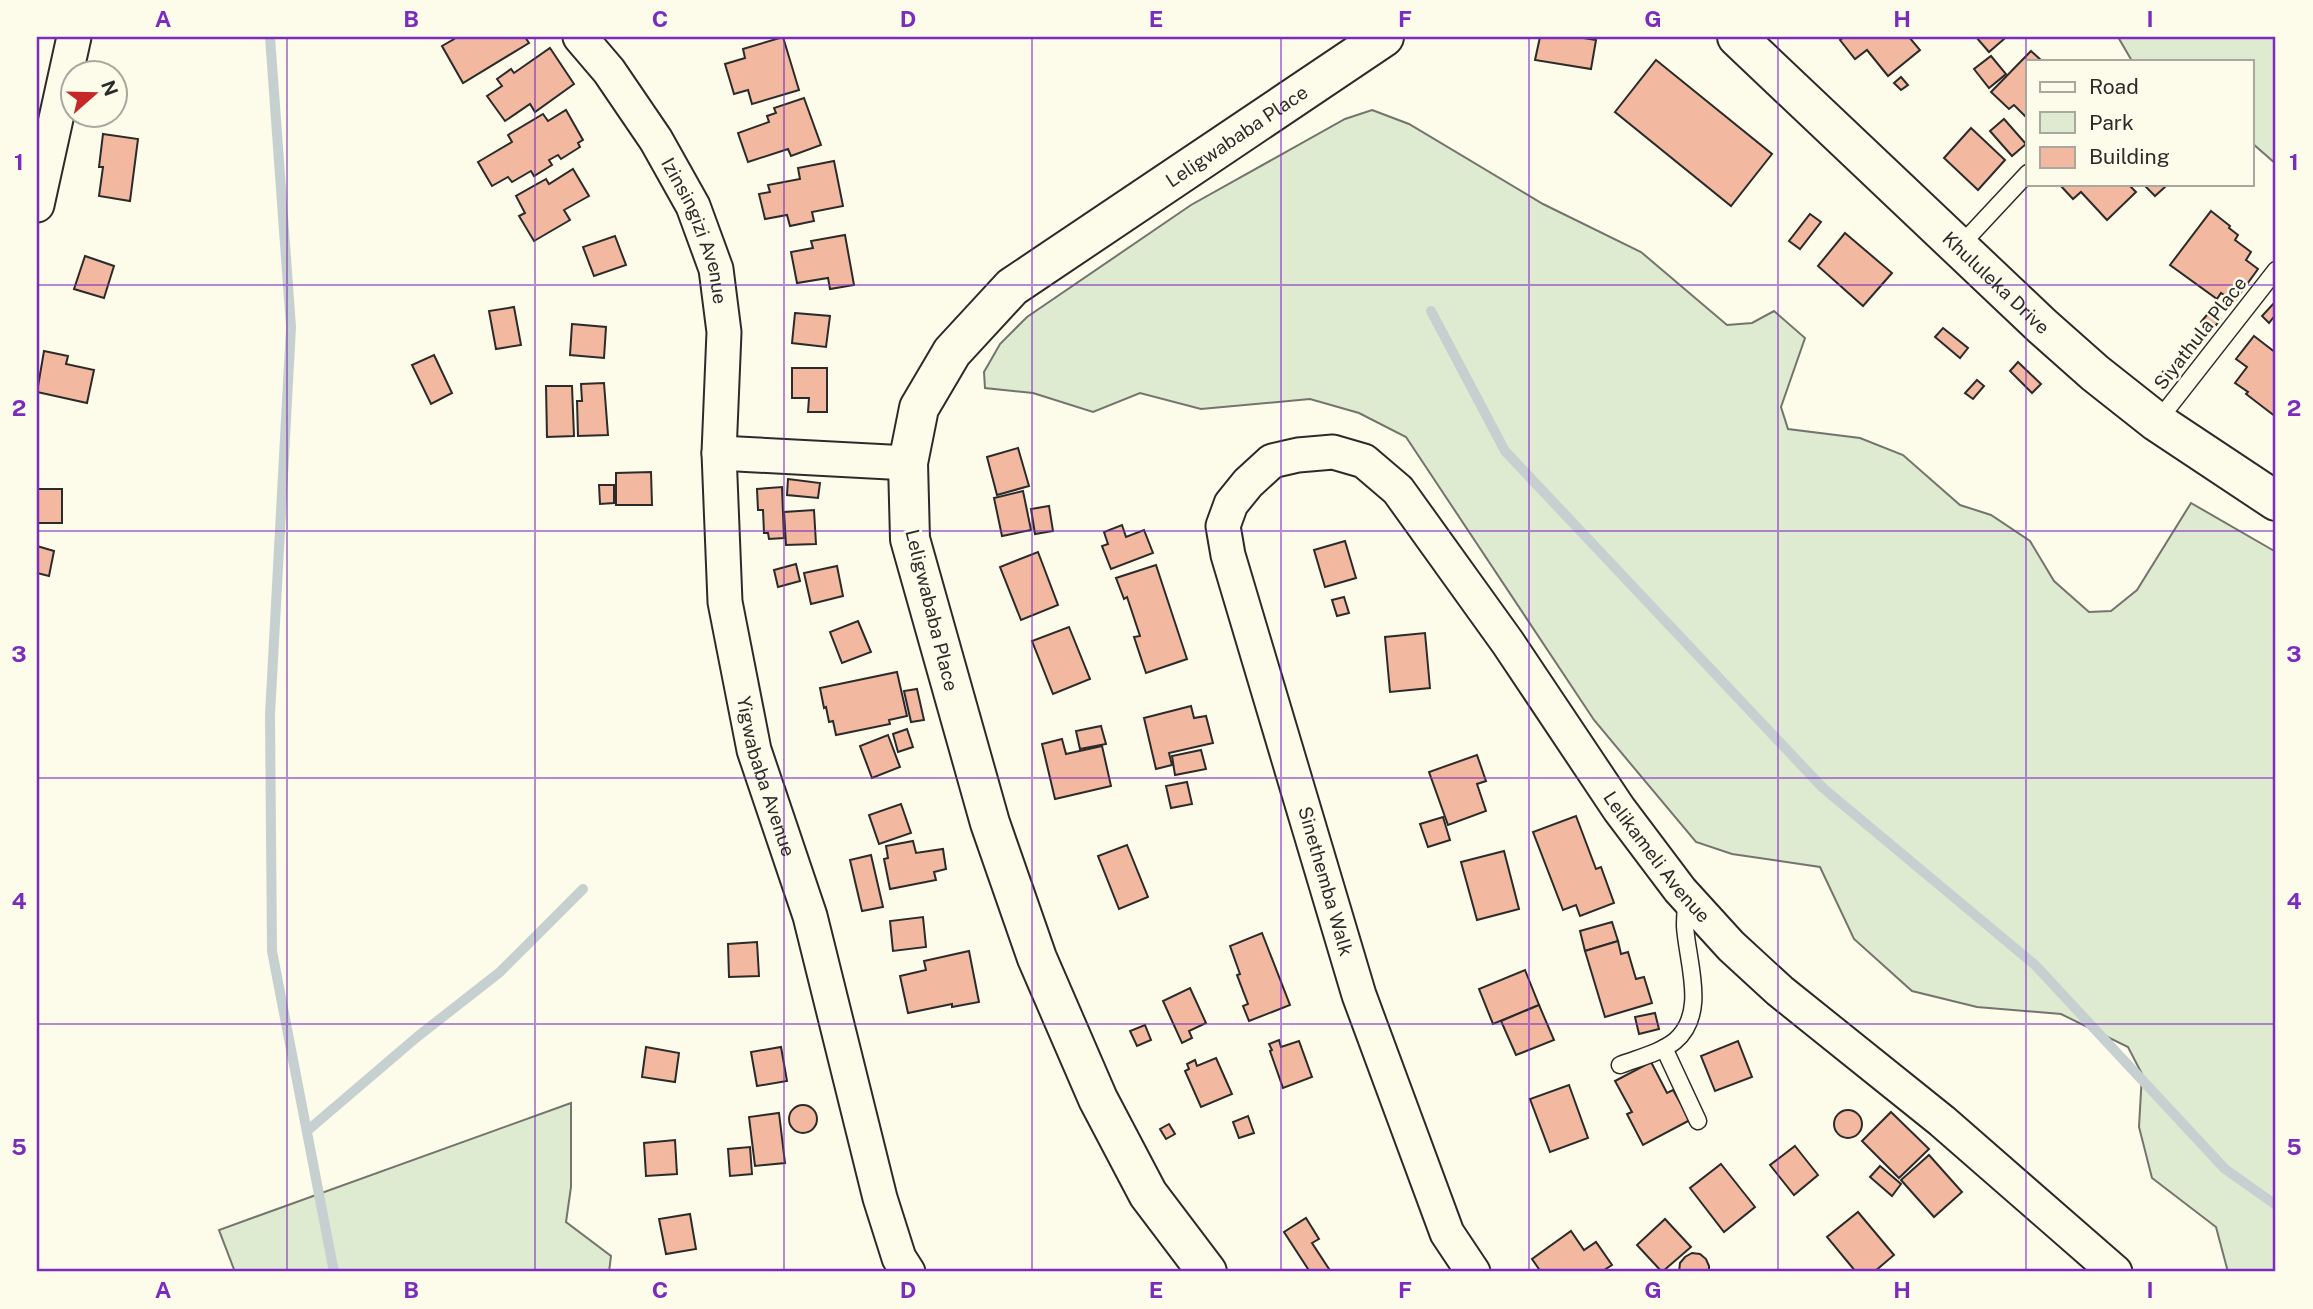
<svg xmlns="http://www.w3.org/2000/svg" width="2313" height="1309" viewBox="0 0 2313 1309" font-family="'Public Sans',sans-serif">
	<rect width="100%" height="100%" fill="#fdfbea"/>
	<!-- green -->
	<g fill="#deebd1" stroke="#74746e" stroke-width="2">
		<polygon points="2118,37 2276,37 2276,164 2252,143 2252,61 2132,61"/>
		<polygon points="1372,110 1409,124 1543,204 1641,252 1727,325 1752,323 1774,311 1805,338 1781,407 1788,429 1860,438 1903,455 1960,505 1991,515 2030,541 2054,581 2089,612 2111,611 2137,590 2191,503 2276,552 2276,1272 2228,1272 2216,1227 2152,1178 2139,1127 2142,1074 2128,1047 2061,1014 1977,1007 1912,991 1854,939 1820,867 1732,854 1696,842 1594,720 1406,437 1359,413 1310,399 1201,409 1140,393 1093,412 1033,393 985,388 984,372 1000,344 1027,317 1191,205 1345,119"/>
		<polygon points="571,1103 571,1187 566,1222 611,1256 609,1272 235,1272 219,1230"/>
	</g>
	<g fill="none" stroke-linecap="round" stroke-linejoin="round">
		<!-- stream -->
		<g stroke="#c7d0d0" stroke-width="10">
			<polyline points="270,37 291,327 270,715 272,951 334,1272"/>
			<polyline points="1431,311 1505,451 1823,788 2035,965 2225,1169 2276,1205"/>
			<polyline points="307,1131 417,1037 500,972 583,889"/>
		</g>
	</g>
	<!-- building -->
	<g fill="#f2b8a0" stroke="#2b2b2b" stroke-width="2">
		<polygon points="453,37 525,37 529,43 463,83 442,46 454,39"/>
		<polygon points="783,37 799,90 752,104 748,90 734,94 725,64 745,58 743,49"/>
		<polygon points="1540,37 1577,37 1596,40 1591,69 1535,60"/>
		<polygon points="1844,37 1909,37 1920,50 1888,76 1867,50 1855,59 1840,40"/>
		<polygon points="1976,37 2003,37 2004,39 1989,52"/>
		<polygon points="550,48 574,84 535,112 530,104 505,121 487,96 502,86 497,79 511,69 514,73"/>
		<polygon points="2031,51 2042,61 2028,61 2028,119 2014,105 2009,109 1991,92"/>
		<polygon points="1991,56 2006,74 1989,88 1974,69"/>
		<polygon points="1656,60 1772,154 1731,206 1615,112"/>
		<polygon points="1901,77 1908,85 1901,90 1894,83"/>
		<polygon points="804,98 821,145 791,156 788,149 748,162 738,133 769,122 767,116 776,113 774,108"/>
		<polygon points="566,110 583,140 578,143 580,147 561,159 558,155 549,160 552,165 534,176 531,171 512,182 508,177 492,186 478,162 512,142 508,135 543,114 548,121"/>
		<polygon points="2004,119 2026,144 2012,156 1990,131"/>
		<polygon points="1971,128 2005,160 1978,190 1944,158"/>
		<polygon points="103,134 138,139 130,201 99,196 103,167 99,167"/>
		<polygon points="834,161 843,206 812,212 814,221 790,226 787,215 765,219 759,194 770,192 768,185 800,179 798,168"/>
		<polygon points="573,169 589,196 564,210 570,220 534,241 519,216 525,213 516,196 546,179 549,184"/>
		<polygon points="2059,184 2128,184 2136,192 2107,220 2081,192 2073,199"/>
		<polygon points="2148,184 2162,184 2165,187 2155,196 2145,186"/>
		<polygon points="2211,211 2230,226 2229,228 2238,235 2235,240 2251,252 2246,260 2258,269 2234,302 2221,293 2217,299 2170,265"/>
		<polygon points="1810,214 1821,222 1800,249 1789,241"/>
		<polygon points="1845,233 1892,273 1863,306 1818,266"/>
		<polygon points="845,235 854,285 830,289 828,278 797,283 791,252 813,248 811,241"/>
		<polygon points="615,236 626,265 594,276 583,247"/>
		<polygon points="85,256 114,266 104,298 74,289"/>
		<polygon points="2274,303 2276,306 2276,314 2269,323 2262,316"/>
		<polygon points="514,307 521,345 496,349 489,311"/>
		<polygon points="2211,310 2221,319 2211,331 2201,322"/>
		<polygon points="795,313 830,316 826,347 792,343"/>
		<polygon points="572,324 606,327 604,358 570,355"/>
		<polygon points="1943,328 1968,348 1960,358 1935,337"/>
		<polygon points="2254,336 2276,353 2276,417 2246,394 2248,392 2235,383 2247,367 2236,359"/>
		<polygon points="44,351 68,356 66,364 94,370 87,403 37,392"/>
		<polygon points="434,355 452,393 431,404 412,365"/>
		<polygon points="2018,362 2041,384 2032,393 2010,371"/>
		<polygon points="792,368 827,368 827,412 808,412 809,398 792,398"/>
		<polygon points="1977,380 1984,386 1973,399 1965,393"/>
		<polygon points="604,383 608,435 578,436 577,401 582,401 581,384"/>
		<polygon points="546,386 572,386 574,436 547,437"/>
		<polygon points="1018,448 1029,486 997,495 987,457"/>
		<polygon points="651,472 652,505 616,505 616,473"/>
		<polygon points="788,479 820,483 818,498 787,495"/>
		<polygon points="599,485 614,485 614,503 600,504"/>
		<polygon points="782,487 784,538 769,539 768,533 764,533 763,510 758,510 757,489"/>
		<rect x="37" y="489" width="25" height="34"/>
		<polygon points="1023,491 1031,530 1002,536 994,498"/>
		<polygon points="1049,506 1053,531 1035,534 1031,509"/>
		<polygon points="814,510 816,544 786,545 784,512"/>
		<polygon points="1122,525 1126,537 1144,530 1153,553 1111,569 1102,546 1108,544 1104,532"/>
		<polygon points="1345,541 1356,578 1325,587 1314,550"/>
		<polygon points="37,546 54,551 49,576 37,573"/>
		<polygon points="1038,552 1058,605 1021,620 1000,567"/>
		<polygon points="796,564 800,581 778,587 774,570"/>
		<polygon points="1156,565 1187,659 1146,673 1134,637 1140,636 1127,597 1124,599 1116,578"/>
		<polygon points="837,566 843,596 811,604 804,573"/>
		<polygon points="1344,597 1349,613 1337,616 1332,600"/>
		<polygon points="858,621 871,652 842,663 830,632"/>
		<polygon points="1069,627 1090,679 1053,694 1032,641"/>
		<polygon points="1425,633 1430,688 1390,692 1385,637"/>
		<polygon points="897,672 907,716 889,720 890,724 836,735 833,721 829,722 826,707 824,708 820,688"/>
		<polygon points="917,689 924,720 911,722 904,691"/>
		<polygon points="1191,706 1194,718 1206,716 1213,743 1169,753 1172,765 1156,769 1144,718"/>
		<polygon points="1101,726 1106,744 1080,749 1076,731"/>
		<polygon points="907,729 913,747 898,752 893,734"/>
		<polygon points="888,735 900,767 872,778 860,746"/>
		<polygon points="1062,739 1066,754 1102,746 1111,786 1055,799 1042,744"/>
		<polygon points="1201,750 1206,769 1175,775 1172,756"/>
		<polygon points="1477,755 1486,781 1477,784 1486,811 1448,825 1429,772"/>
		<polygon points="1187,782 1192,804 1171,808 1166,786"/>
		<polygon points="901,804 911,833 879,844 869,815"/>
		<polygon points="1576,816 1596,869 1601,867 1614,903 1580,916 1576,905 1563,910 1533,832"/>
		<polygon points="1443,817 1450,840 1428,847 1420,824"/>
		<polygon points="913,841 916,853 943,849 946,869 934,872 936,880 890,889 884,859 888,858 886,846"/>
		<polygon points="1127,845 1148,897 1119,909 1098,856"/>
		<polygon points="1504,851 1519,909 1477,920 1461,862"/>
		<polygon points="871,855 883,907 862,911 850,860"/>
		<polygon points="923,917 926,947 893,951 890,921"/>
		<polygon points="1612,922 1618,941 1585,951 1580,931"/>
		<polygon points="1262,933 1290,1005 1249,1021 1243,1006 1248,1004 1237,975 1240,974 1230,946"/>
		<polygon points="1618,941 1621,954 1628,952 1636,979 1644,977 1652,1003 1605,1017 1585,951"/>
		<polygon points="757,942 759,976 729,977 728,944"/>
		<polygon points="969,951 979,1002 952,1007 952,1004 908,1013 900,976 926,970 924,961"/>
		<polygon points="1525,970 1539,1005 1493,1024 1479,989"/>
		<polygon points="1190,988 1206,1023 1189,1031 1192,1038 1182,1043 1163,1001"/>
		<polygon points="1539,1005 1554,1040 1516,1055 1501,1021"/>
		<polygon points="1655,1013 1659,1029 1639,1034 1635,1017"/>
		<polygon points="1145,1025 1151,1040 1137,1046 1130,1031"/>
		<polygon points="1279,1040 1281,1047 1299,1041 1312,1077 1283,1088 1270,1051 1272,1050 1269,1044"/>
		<polygon points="1738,1041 1752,1077 1715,1091 1701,1056"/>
		<polygon points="646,1047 679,1053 675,1082 642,1077"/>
		<polygon points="781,1047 787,1081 757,1086 751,1052"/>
		<polygon points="1216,1058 1232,1094 1201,1107 1185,1071 1189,1069 1187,1064 1195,1060 1197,1066"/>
		<polygon points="1651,1062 1667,1093 1673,1090 1690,1120 1643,1145 1627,1114 1632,1112 1615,1081"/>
		<polygon points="1569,1085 1588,1138 1550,1152 1530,1099"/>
		<circle cx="803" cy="1119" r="14"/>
		<circle cx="1848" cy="1124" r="14"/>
		<polygon points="1891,1112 1929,1149 1899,1178 1862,1141"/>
		<polygon points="779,1113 785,1163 755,1166 749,1117"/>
		<polygon points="1248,1116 1254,1133 1239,1138 1233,1122"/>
		<polygon points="1169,1124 1175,1134 1166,1139 1160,1129"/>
		<polygon points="675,1140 677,1174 646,1176 644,1143"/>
		<polygon points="1795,1146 1818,1175 1794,1195 1770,1165"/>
		<polygon points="750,1147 752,1174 730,1176 728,1149"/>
		<polygon points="1929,1155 1962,1192 1934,1217 1901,1180"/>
		<polygon points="1721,1164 1755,1207 1724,1232 1690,1188"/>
		<polygon points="1880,1166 1901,1184 1892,1196 1870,1177"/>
		<polygon points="1858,1212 1894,1255 1874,1272 1856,1272 1827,1237"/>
		<polygon points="690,1214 696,1249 666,1254 659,1219"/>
		<polygon points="1306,1218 1319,1239 1312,1243 1331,1272 1310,1272 1284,1232"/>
		<polygon points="1665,1219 1691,1247 1662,1272 1637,1245"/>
		<polygon points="1571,1231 1584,1250 1596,1242 1612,1265 1601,1272 1541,1272 1532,1259"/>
		<polygon points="1692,1253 1700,1254 1706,1259 1709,1266 1709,1272 1679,1272 1680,1263 1685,1257"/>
	</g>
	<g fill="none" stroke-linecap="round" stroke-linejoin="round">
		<!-- service casing -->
		<g stroke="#2b2b2b" stroke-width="19">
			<g id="service">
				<polyline points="1958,248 2028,173"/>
				<polyline points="2157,422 2276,270"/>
				<polyline points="1664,1048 1698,1121"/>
				<path d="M1620,1065C1638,1058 1660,1053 1675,1041C1708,1013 1687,962 1685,926C1685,917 1686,908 1686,899"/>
			</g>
		</g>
		<!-- minor casing -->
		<g stroke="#2b2b2b" stroke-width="37">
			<g id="minor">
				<path id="s1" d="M580,37L609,71L656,140L693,206L716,269L724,332L719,453L725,602L754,750L810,916L880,1198L899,1258L908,1272"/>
				<polyline points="37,205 74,37"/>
				<polyline points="719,453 908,463"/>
				<path id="s2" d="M1473,1272L1447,1233L1359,995L1228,555L1223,526L1231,504L1248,483L1272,461L1298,455L1333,452L1364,461L1398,490L1508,643L1619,809L1680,890L1731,946L1780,991L1942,1121L2115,1272"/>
			</g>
		</g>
		<!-- tertiary casing -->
		<g stroke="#2b2b2b" stroke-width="42">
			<g id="tertiary">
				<path id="s3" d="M1737,37L2042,326L2095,373L2157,422L2276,501"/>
				<path id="s4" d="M1207,1272L1148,1194L1098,1099L1037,958L990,823L910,539L908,463L919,408L952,352L1012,287L1384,37"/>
			</g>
		</g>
		<!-- service -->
		<use href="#service" stroke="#fdfbea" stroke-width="16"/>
		<!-- minor -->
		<use href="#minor" stroke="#fdfbea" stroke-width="33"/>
		<!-- tertiary -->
		<use href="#tertiary" stroke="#fdfbea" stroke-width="38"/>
	</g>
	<!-- grid -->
	<path fill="none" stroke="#7b2cbf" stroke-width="2" stroke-opacity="0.55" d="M287,37V1272M535,37V1272M784,37V1272M1032,37V1272M1281,37V1272M1529,37V1272M1778,37V1272M2026,37V1272M37,285H2276M37,531H2276M37,778H2276M37,1024H2276"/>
	<g text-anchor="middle" stroke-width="5" stroke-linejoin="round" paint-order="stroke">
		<!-- street labels -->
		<g font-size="19" fill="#2b2b2b" stroke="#fdfbea">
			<text dy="7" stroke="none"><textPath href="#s4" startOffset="1353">Leligwababa Place</textPath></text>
			<text dy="7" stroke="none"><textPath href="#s1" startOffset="228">Izinsingizi Avenue</textPath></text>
			<text dy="7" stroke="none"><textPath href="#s3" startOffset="357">Khululeka Drive</textPath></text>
			<text transform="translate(2200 333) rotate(-52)" y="7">Siyathula Place</text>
			<text transform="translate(932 610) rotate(76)" y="7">Leligwababa Place</text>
			<text dy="7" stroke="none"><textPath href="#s1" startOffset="784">Yigwababa Avenue</textPath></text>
			<text dy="7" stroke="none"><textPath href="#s2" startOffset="1460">Lelikameli Avenue</textPath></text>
			<text transform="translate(1326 881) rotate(74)" y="7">Sinethemba Walk</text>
		</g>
	</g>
	<!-- border -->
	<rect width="2313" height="1309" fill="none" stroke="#fdfbea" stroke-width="77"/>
	<!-- legend -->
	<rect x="2026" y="60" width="228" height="126" fill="#fdfbea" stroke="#a9a89e" stroke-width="2"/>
	<rect x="2040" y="82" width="35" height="10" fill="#fdfbea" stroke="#a9a89e" stroke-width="2"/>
	<text x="2089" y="94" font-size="21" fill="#2b2b2b">Road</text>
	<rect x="2040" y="112" width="35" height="21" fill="#deebd1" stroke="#a9a89e" stroke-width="2"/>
	<text x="2089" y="130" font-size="21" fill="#2b2b2b">Park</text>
	<rect x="2040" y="147" width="35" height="21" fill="#f2b8a0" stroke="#a9a89e" stroke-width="2"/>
	<text x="2089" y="164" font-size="21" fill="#2b2b2b">Building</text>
	<!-- north arrow -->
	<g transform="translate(94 94) rotate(70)"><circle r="33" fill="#fdfbea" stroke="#a9a89e" stroke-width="2"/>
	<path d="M0-5L12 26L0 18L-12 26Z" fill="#c62828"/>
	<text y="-10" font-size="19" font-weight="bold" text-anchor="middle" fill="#2b2b2b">N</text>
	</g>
	<rect x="38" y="38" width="2236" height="1232" fill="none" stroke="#7b2cbf" stroke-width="2.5"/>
	<g font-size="23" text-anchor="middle" font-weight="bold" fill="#7b2cbf">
		<text x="163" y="27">A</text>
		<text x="411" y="27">B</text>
		<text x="660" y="27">C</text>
		<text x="908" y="27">D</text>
		<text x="1156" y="27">E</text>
		<text x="1405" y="27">F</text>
		<text x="1653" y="27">G</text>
		<text x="1902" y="27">H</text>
		<text x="2150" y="27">I</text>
		<text x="19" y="170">1</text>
		<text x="2294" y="170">1</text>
		<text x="19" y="416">2</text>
		<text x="2294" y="416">2</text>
		<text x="19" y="662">3</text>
		<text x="2294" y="662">3</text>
		<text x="19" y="909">4</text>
		<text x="2294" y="909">4</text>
		<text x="19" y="1155">5</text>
		<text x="2294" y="1155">5</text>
		<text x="163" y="1298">A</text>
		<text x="411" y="1298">B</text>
		<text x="660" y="1298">C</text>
		<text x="908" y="1298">D</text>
		<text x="1156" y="1298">E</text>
		<text x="1405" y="1298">F</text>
		<text x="1653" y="1298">G</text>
		<text x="1902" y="1298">H</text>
		<text x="2150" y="1298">I</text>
	</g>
</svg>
